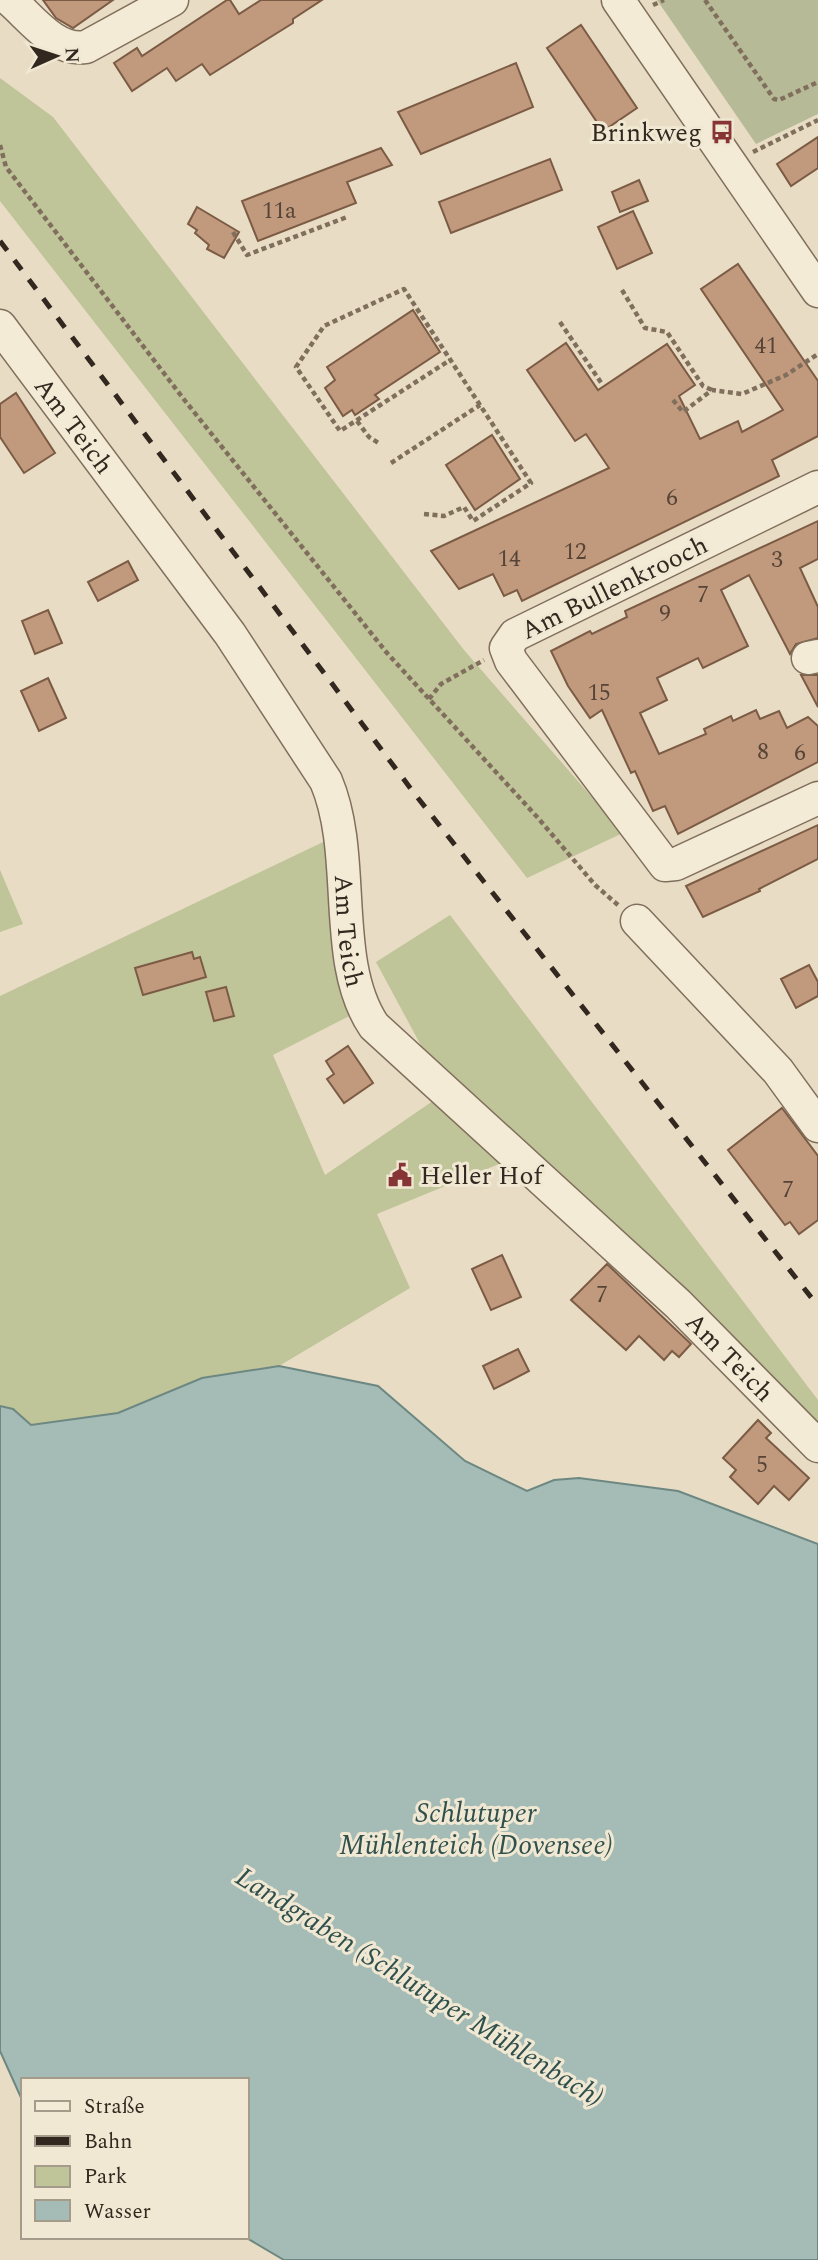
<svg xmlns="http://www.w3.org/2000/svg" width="818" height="2260" viewBox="0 0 818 2260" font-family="Spectral,serif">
	<rect width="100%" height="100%" fill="#e8ddc4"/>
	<!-- green -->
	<g fill="#bfc499">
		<polygon points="0,78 53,117 464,650 623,833 527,878 0,201"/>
		<polygon points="342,833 363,1009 273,1055 325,1175 446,1092 376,962 450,915 818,1400 818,1446 516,1157 377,1214 410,1288 279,1366 202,1378 118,1413 31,1425 13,1410 0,1406 0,996"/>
		<polygon points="0,870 23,924 0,932"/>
	</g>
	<!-- cemetery -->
	<polygon fill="#b6ba97" points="657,0 818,0 818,114 756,144"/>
	<!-- water -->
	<polygon fill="#a5bbb5" stroke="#6d8882" stroke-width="2" points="279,1366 378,1386 465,1461 527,1491 554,1480 579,1478 678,1491 818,1544 818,2260 284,2260 245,2237 247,2080 23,2080 23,2102 0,2051 0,1406 13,1409 31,1425 118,1413 202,1378"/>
	<!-- building -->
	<g fill="#c19a7e" stroke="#7c5b45" stroke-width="2">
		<polygon points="43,0 113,0 73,28 56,18"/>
		<polygon points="227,0 230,0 239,14 261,0 322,0 293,19 293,23 210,75 202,64 176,81 167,68 132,91 114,63 137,48 142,56"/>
		<polygon points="581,25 637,108 603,131 547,48"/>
		<polygon points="516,63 533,107 421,154 398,112"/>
		<polygon points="818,137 818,168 791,186 777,164"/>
		<polygon points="381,148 392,165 347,182 356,203 258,241 242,201"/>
		<polygon points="550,159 562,190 451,233 439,202"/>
		<polygon points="639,180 648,201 620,212 612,192"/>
		<polygon points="197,207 239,232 224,258 207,249 209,245 195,233 197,230 188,224"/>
		<polygon points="633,211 652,253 617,269 598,227"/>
		<polygon points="738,264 818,381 818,436 772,460 779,476 522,601 517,590 504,596 493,574 459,589 431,551 609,468 586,434 575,441 527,370 566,343 598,390 667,344 695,385 679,396 700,439 738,421 742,432 783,410 701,289"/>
		<polygon points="413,310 440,352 375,395 379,399 355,415 352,410 343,416 325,388 335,380 327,367"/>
		<polygon points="16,393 55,453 24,473 0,437 0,404"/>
		<polygon points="492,435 520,479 475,510 446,465"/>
		<polygon points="818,521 818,559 800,568 818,607 818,638 796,644 790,654 749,575 721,590 748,646 703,668 698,658 657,678 667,700 640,713 659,754 706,734 704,729 731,716 733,721 756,710 760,719 779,711 787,728 808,717 818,726 818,762 678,834 665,806 653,811 635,771 631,773 602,710 590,718 568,686 551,651 590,631 592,634 627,617 625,611"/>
		<polygon points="128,561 138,580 98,601 88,582"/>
		<polygon points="48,610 62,643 35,654 22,621"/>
		<polygon points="801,675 818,675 818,707"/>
		<polygon points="48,678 66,718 39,731 21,691"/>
		<polygon points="818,825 818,859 759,889 760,891 703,917 686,886"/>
		<polygon points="192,952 194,959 200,957 206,977 143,995 135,968"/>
		<polygon points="809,965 818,982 818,996 796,1008 781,979"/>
		<polygon points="226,987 234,1016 214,1021 206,992"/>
		<polygon points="348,1046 373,1083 344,1103 327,1079 334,1074 326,1061"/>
		<polygon points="782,1108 818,1156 818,1220 799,1234 790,1222 785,1225 728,1150"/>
		<polygon points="502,1255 521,1297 491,1310 472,1269"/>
		<polygon points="607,1264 691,1344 679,1357 672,1351 664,1360 639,1336 626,1350 571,1300"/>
		<polygon points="518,1349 529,1371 494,1389 483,1366"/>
		<polygon points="758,1420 771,1433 766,1438 809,1478 789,1500 774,1486 758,1504 730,1477 736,1470 723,1458"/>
	</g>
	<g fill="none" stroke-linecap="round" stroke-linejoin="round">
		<!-- minor casing -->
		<g stroke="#806f5d" stroke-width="35">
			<g id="minor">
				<path d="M10,0C32,19 55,52 86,47L172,0"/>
				<polyline points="618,0 818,291"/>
				<path id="s1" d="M0,326L230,634L326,781C358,856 330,961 374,1026L678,1304L818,1446"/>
				<polyline points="818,487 515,635 506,648 511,661 665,865 676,864 818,798"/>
				<polyline points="808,658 818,656"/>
				<polyline points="637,921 778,1071 818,1126"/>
			</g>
		</g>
		<!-- path -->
		<g stroke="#806f5d" stroke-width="4.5" stroke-dasharray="5 3.5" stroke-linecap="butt">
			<polyline points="705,0 774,99 779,100 818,82"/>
			<polyline points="653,5 664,0"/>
			<polyline points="0,145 6,167 186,402 387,653 538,818 595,885 618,905"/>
			<polyline points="753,152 818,120"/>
			<polyline points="233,232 247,255 347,217"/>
			<polyline points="622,290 645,328 667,332 703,386 712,390"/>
			<polyline points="560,322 602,384"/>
			<polyline points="673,400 683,412 712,390 742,394 786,375 818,354"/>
			<polyline points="357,421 369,437 380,444"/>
			<polyline points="391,463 480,405"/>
			<polyline points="424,514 444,516 464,507 473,521 531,483 404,289 324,326 296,367 340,431 450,360"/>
			<polyline points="429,699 441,684 484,660"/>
		</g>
		<!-- minor -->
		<use href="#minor" stroke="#f4ebd6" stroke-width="32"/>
		<!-- rail -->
		<polyline stroke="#32281f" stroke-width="5" stroke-dasharray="12 12" stroke-linecap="butt" points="0,241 414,793 818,1306"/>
	</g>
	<!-- icons -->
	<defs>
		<g id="bus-bare" transform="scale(1.89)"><path d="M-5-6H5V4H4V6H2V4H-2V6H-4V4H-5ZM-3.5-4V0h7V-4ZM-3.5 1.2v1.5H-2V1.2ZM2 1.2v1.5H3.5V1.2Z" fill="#873435" stroke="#f0e8d2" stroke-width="2.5" paint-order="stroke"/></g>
		<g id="civic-bare" transform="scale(1.89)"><path d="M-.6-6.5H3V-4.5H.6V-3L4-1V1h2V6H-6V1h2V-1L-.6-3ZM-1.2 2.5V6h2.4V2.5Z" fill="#873435" stroke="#f0e8d2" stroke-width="2.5" paint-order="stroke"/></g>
	</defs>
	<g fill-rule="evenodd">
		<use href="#bus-bare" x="722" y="132"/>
		<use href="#civic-bare" x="400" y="1175"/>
	</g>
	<g text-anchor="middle" stroke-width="6" stroke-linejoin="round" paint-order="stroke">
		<!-- number labels -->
		<g font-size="23" fill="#564437">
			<text x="279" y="218">11a</text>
			<text x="766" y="353">41</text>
			<text x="672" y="505">6</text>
			<text x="575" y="559">12</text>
			<text x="509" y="566">14</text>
			<text x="777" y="567">3</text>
			<text x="703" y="602">7</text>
			<text x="665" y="621">9</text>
			<text x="599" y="700">15</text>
			<text x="763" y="759">8</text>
			<text x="800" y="760">6</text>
			<text x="788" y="1197">7</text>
			<text x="602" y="1302">7</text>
			<text x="762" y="1472">5</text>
		</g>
		<!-- poi labels -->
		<g font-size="26" fill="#32281f" stroke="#f0e8d2" text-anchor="end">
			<text x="702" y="141">Brinkweg</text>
			<text x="420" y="1184" text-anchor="start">Heller Hof</text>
		</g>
		<!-- street labels -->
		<g font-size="26" fill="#32281f" stroke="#f0e8d2">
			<text dy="9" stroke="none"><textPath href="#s1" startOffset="124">Am Teich</textPath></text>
			<text transform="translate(614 587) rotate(-26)" y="9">Am Bullenkrooch</text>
			<text dy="9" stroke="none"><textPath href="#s1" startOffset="712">Am Teich</textPath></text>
			<text dy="9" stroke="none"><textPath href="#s1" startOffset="1298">Am Teich</textPath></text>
		</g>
		<!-- water labels -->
		<g font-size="28" font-style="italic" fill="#30504e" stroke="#f0e8d2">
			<text x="476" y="1822">Schlutuper<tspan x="476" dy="32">Mühlenteich (Dovensee)</tspan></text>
			<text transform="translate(420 1986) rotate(32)" y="10">Landgraben (Schlutuper Mühlenbach)</text>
		</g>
	</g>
	<!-- legend -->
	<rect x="21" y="2078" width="228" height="161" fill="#f0e8d2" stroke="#a49b8a" stroke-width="2"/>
	<rect x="35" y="2101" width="35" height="10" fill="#f4ebd6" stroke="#a49b8a" stroke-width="2"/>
	<text x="84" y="2113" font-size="21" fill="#32281f">Straße</text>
	<rect x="35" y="2136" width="35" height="10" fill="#32281f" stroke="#a49b8a" stroke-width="2"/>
	<text x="84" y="2148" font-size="21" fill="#32281f">Bahn</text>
	<rect x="35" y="2166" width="35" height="21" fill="#bfc499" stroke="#a49b8a" stroke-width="2"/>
	<text x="84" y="2183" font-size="21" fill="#32281f">Park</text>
	<rect x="35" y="2200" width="35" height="21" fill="#a5bbb5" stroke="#a49b8a" stroke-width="2"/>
	<text x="84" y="2218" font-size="21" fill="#32281f">Wasser</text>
	<!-- north arrow -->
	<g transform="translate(56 56) rotate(87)" stroke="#f0e8d2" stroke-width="5" paint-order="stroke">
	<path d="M0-5L12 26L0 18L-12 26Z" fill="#32281f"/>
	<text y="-10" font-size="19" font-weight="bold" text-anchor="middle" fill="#32281f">N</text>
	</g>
</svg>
